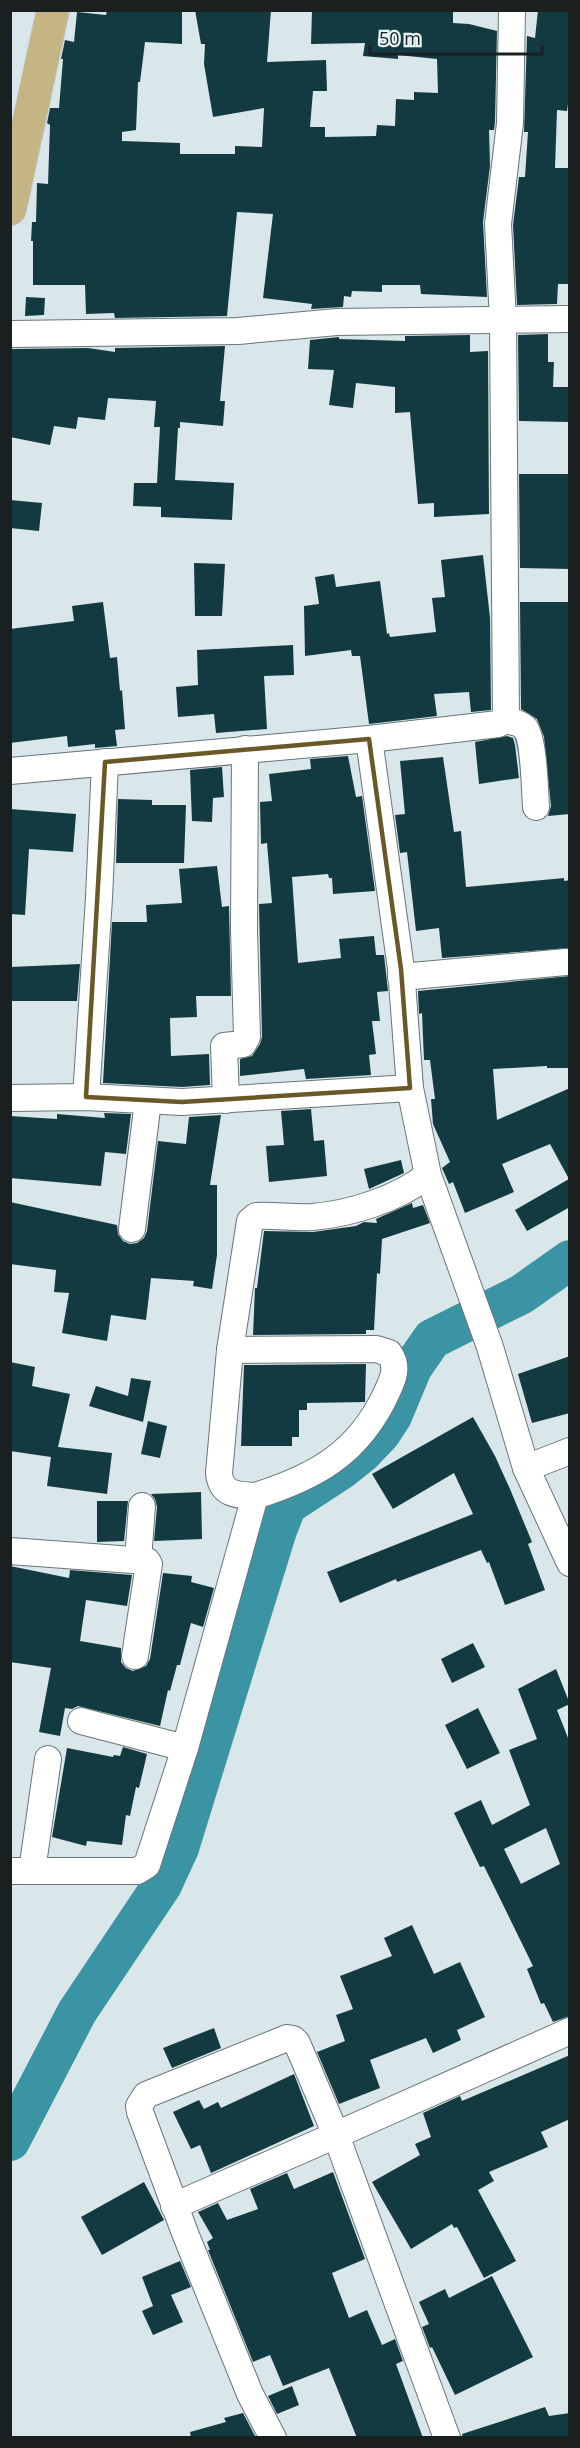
<svg xmlns="http://www.w3.org/2000/svg" width="580" height="2448" viewBox="0 0 580 2448" font-family="'Open Sans',sans-serif">
	<rect width="100%" height="100%" fill="#d9e7ea"/>
	<g fill="none" stroke-linecap="round" stroke-linejoin="round">
		<!-- river -->
		<polyline stroke="#3b94a4" stroke-width="40" points="10,2141 77,2012 162,1885 179,1848 277,1530 287,1505 342,1469 362,1453 381,1433 392,1416 412,1368 432,1339 522,1294 570,1260"/>
	</g>
	<!-- building -->
	<g fill="#143a41" fill-rule="evenodd">
		<polygon points="107,10 182,10 182,44 145,42 140,82 138,82 136,130 122,132 122,141 180,143 180,154 235,154 235,146 262,147 264,108 213,117 204,64 205,44 201,44 195,10 271,10 267,62 326,60 327,91 313,91 310,127 325,127 325,137 376,136 377,125 395,126 396,99 414,100 414,92 438,93 437,59 398,55 398,59 363,56 365,43 311,44 312,10 453,10 453,23 469,24 497,31 495,122 494,130 489,130 490,166 483,222 487,297 421,294 420,285 382,285 382,292 352,291 351,297 344,296 343,307 311,309 312,304 263,298 273,214 237,212 227,316 115,318 114,313 86,314 85,285 33,285 33,241 31,241 32,222 36,222 37,183 48,184 50,125 47,123 50,108 59,108 63,59 61,59 65,40 74,42 77,12 106,15"/>
		<polygon points="538,10 570,10 570,90 567,111 557,110 555,168 570,168 570,284 558,284 557,304 517,305 513,225 519,177 525,177 528,132 524,132 527,36 535,38"/>
		<polygon points="26,297 45,298 44,315 25,316"/>
		<polygon points="548,334 548,362 554,362 553,387 570,387 570,422 519,421 518,335"/>
		<polygon points="470,335 470,352 488,351 489,514 434,517 434,503 418,504 410,412 395,413 395,387 356,383 353,408 329,405 334,370 308,369 310,340 339,337 339,339 405,341 405,336"/>
		<polygon points="225,346 220,401 225,401 223,426 180,422 180,428 178,428 175,480 234,483 232,520 161,517 161,507 133,506 134,483 157,483 160,427 154,427 156,401 108,398 105,420 78,417 76,429 54,426 50,445 10,437 12,349 88,348 115,352 115,348"/>
		<polygon points="519,474 570,474 570,569 520,568"/>
		<polygon points="10,500 42,503 39,531 10,528"/>
		<polygon points="483,555 490,618 491,710 471,712 469,692 434,694 437,716 369,724 360,656 352,656 351,650 305,656 304,606 319,604 315,577 334,574 336,587 380,581 387,634 389,633 390,637 436,632 432,598 445,597 441,560"/>
		<polygon points="194,563 225,564 222,616 195,616"/>
		<polygon points="103,602 110,658 117,657 120,691 122,690 125,729 115,730 117,746 95,748 95,744 68,747 67,736 10,743 10,629 74,621 72,606"/>
		<polygon points="520,602 570,602 570,814 548,816 551,806 544,737 537,719 521,709"/>
		<polygon points="293,645 294,675 264,676 267,729 216,733 214,714 178,717 176,687 198,685 197,650"/>
		<polygon points="507,736 513,738 515,745 519,778 479,784 475,742"/>
		<polygon points="348,756 356,797 362,796 375,891 333,894 332,878 329,878 328,874 292,877 298,963 341,958 339,939 374,936 376,955 384,955 388,991 377,992 380,1021 372,1021 376,1054 369,1055 371,1075 306,1079 304,1069 240,1076 240,1059 252,1056 260,1044 262,1037 259,904 272,903 267,843 261,844 260,802 272,801 269,774 311,769 310,759"/>
		<polygon points="443,757 454,832 461,831 466,887 564,878 564,881 570,880 570,948 442,958 439,928 416,931 407,852 400,853 395,815 405,814 400,761"/>
		<polygon points="222,767 224,797 213,798 212,822 192,821 190,770"/>
		<polygon points="118,799 152,800 152,805 186,805 184,863 116,863"/>
		<polygon points="10,809 76,814 73,852 29,849 25,915 10,914"/>
		<polygon points="217,866 222,907 229,906 231,996 196,996 197,1017 170,1018 171,1056 209,1054 210,1085 182,1087 103,1083 112,922 147,922 146,905 182,903 179,869"/>
		<polygon points="80,964 77,1001 10,1001 10,967"/>
		<polygon points="570,976 570,1068 547,1068 547,1066 493,1069 497,1120 570,1088 570,1207 527,1231 515,1210 569,1179 550,1144 502,1164 514,1192 465,1213 453,1182 449,1184 442,1168 450,1162 433,1124 431,1099 435,1099 430,1060 424,1060 422,1013 419,1014 418,991"/>
		<polygon points="311,1109 314,1141 324,1140 327,1176 269,1182 266,1146 284,1145 281,1111"/>
		<polygon points="104,1113 131,1114 126,1154 105,1152 101,1186 10,1178 10,1116 57,1119 57,1114 105,1118"/>
		<polygon points="221,1115 210,1185 217,1185 217,1255 212,1289 193,1286 194,1281 151,1278 146,1320 111,1315 107,1341 62,1333 69,1293 54,1292 56,1270 10,1264 10,1202 117,1225 118,1234 123,1241 130,1244 137,1243 144,1238 147,1231 158,1141 186,1144 189,1117"/>
		<polygon points="401,1160 404,1173 369,1189 364,1169"/>
		<polygon points="412,1203 413,1208 423,1205 430,1223 382,1239 380,1274 377,1273 374,1330 366,1330 366,1334 253,1335 255,1288 257,1288 264,1231 313,1232 356,1226 364,1222 377,1223 376,1219"/>
		<polygon points="570,1356 570,1413 532,1423 518,1374"/>
		<polygon points="10,1362 35,1367 32,1386 70,1394 58,1447 112,1453 107,1494 47,1486 51,1457 10,1451"/>
		<polygon points="366,1364 365,1402 307,1403 307,1410 299,1410 299,1437 292,1437 292,1446 241,1446 244,1365"/>
		<polygon points="131,1378 151,1381 143,1422 89,1406 96,1386 128,1396"/>
		<polygon points="473,1417 495,1456 510,1489 532,1542 528,1544 545,1590 505,1605 489,1562 487,1563 481,1550 397,1582 396,1579 340,1603 327,1572 473,1514 454,1473 393,1509 372,1474"/>
		<polygon points="148,1421 167,1426 160,1458 141,1454"/>
		<polygon points="201,1492 202,1539 154,1541 157,1507 155,1499 151,1494"/>
		<polygon points="97,1501 128,1501 124,1541 97,1542"/>
		<polygon points="10,1566 69,1578 70,1570 132,1575 127,1606 86,1600 80,1641 121,1648 121,1662 126,1668 133,1671 146,1666 150,1659 163,1573 192,1576 191,1582 214,1588 203,1627 191,1623 180,1665 177,1665 170,1691 168,1690 160,1726 78,1706 72,1709 65,1708 60,1736 39,1732 51,1668 10,1662"/>
		<polygon points="473,1643 485,1667 452,1683 441,1659"/>
		<path d="M556,1669L570,1704L557,1710L570,1743V2016L553,2022L544,2003L541,2004L527,1969L533,1966L484,1866L480,1867L454,1813L481,1800L492,1825L530,1805L509,1750L537,1739L518,1689ZM546,1828L560,1864L521,1884L504,1849Z"/>
		<polygon points="478,1708 500,1753 467,1769 445,1725"/>
		<polygon points="123,1747 147,1754 139,1788 136,1787 130,1816 126,1815 122,1845 87,1841 86,1846 52,1837 67,1748 113,1757 114,1755 120,1756"/>
		<polygon points="412,1925 434,1974 460,1962 485,2017 457,2030 461,2040 433,2053 426,2038 370,2060 380,2088 339,2104 317,2052 345,2041 336,2015 353,2009 340,1976 392,1956 384,1938"/>
		<polygon points="214,2028 221,2048 172,2068 163,2048"/>
		<polygon points="570,2055 570,2119 541,2132 548,2147 489,2172 494,2181 478,2190 516,2261 484,2278 457,2227 454,2228 452,2224 411,2249 372,2182 420,2155 415,2144 431,2137 423,2113 460,2096 462,2101"/>
		<polygon points="294,2074 314,2126 211,2173 200,2145 191,2149 173,2112 199,2100 204,2109 218,2102 221,2108"/>
		<polygon points="333,2172 365,2259 332,2273 349,2318 367,2310 382,2345 395,2339 403,2361 396,2364 423,2438 357,2438 329,2368 283,2386 270,2355 253,2362 208,2250 210,2250 207,2242 213,2238 198,2212 218,2203 227,2220 258,2209 250,2189 287,2173 294,2189"/>
		<polygon points="144,2182 164,2220 102,2255 81,2217"/>
		<polygon points="180,2261 191,2287 171,2295 183,2322 153,2335 142,2311 153,2306 142,2277"/>
		<polygon points="492,2276 533,2357 455,2395 432,2347 430,2348 422,2327 429,2324 419,2302 445,2289 449,2298"/>
		<polygon points="292,2386 299,2405 277,2414 268,2396"/>
		<polygon points="545,2407 549,2416 570,2413 570,2438 463,2438 462,2434"/>
		<polygon points="243,2413 256,2438 191,2438 190,2432 226,2422 224,2418"/>
	</g>
	<g fill="none" stroke-linecap="round" stroke-linejoin="round">
		<!-- minor casing -->
		<g stroke="#687577" stroke-width="28">
			<g id="minor">
				<polyline points="10,334 238,331 337,322 570,319"/>
				<path d="M506,720C512,722 520,723 524,727C534,736 535,792 536,807"/>
				<polyline points="369,739 401,969 410,1088 428,1175 490,1347 526,1468 570,1563"/>
				<polyline points="10,771 369,739 498,724 506,720 503,320 498,224 510,123 512,10"/>
				<polyline points="401,977 566,962"/>
				<polyline points="86,1097 99,898 105,762"/>
				<polyline points="10,1098 86,1097 182,1102 410,1088"/>
				<polyline points="226,1100 224,1046 243,1044 247,1037 244,930 245,749"/>
				<polyline points="132,1229 148,1101"/>
				<path d="M230,1350L376,1349L389,1353C399,1367 393,1379 387,1392C359,1453 316,1477 255,1496"/>
				<polyline points="526,1468 570,1451"/>
				<polyline points="10,1551 147,1561 149,1564 135,1656"/>
				<polyline points="138,1559 142,1506"/>
				<polyline points="81,1721 185,1748"/>
				<path d="M10,1871H137L147,1865L185,1748L255,1496C237,1495 221,1495 219,1473L230,1350L250,1221L256,1216C275,1215 293,1218 312,1217C350,1214 398,1199 428,1175"/>
				<polyline points="32,1871 48,1759"/>
				<polyline points="174,2206 336,2135 297,2043 293,2039 287,2038 146,2095 139,2106 140,2112 185,2233 250,2394 273,2438"/>
				<polyline points="447,2438 336,2135 570,2031"/>
			</g>
		</g>
		<!-- major casing -->
		<g stroke="#c3c5c5" stroke-width="34">
			<polyline id="major" points="10,209 53,10"/>
		</g>
		<!-- minor -->
		<use href="#minor" stroke="#fff" stroke-width="26"/>
		<!-- major -->
		<use href="#major" stroke="#c5b584" stroke-width="32"/>
	</g>
	<!-- marked area -->
	<path fill="none" stroke="#6a5927" stroke-width="4.5" stroke-linejoin="round" d="M369,739L401,969L410,1088L182,1102L86,1097L105,762Z"/>
	<!-- border -->
	<rect width="580" height="2448" fill="none" stroke="#1a1f20" stroke-width="24"/>
	<!-- scale -->
	<path d="M370 45v9h172v-9" fill="none" stroke="#1a1f20" stroke-width="3"/>
	<text x="379" y="45" font-size="18" fill="#1a1f20" stroke="#e6f4f7" stroke-width="4.5" paint-order="stroke">50 m</text>
</svg>
